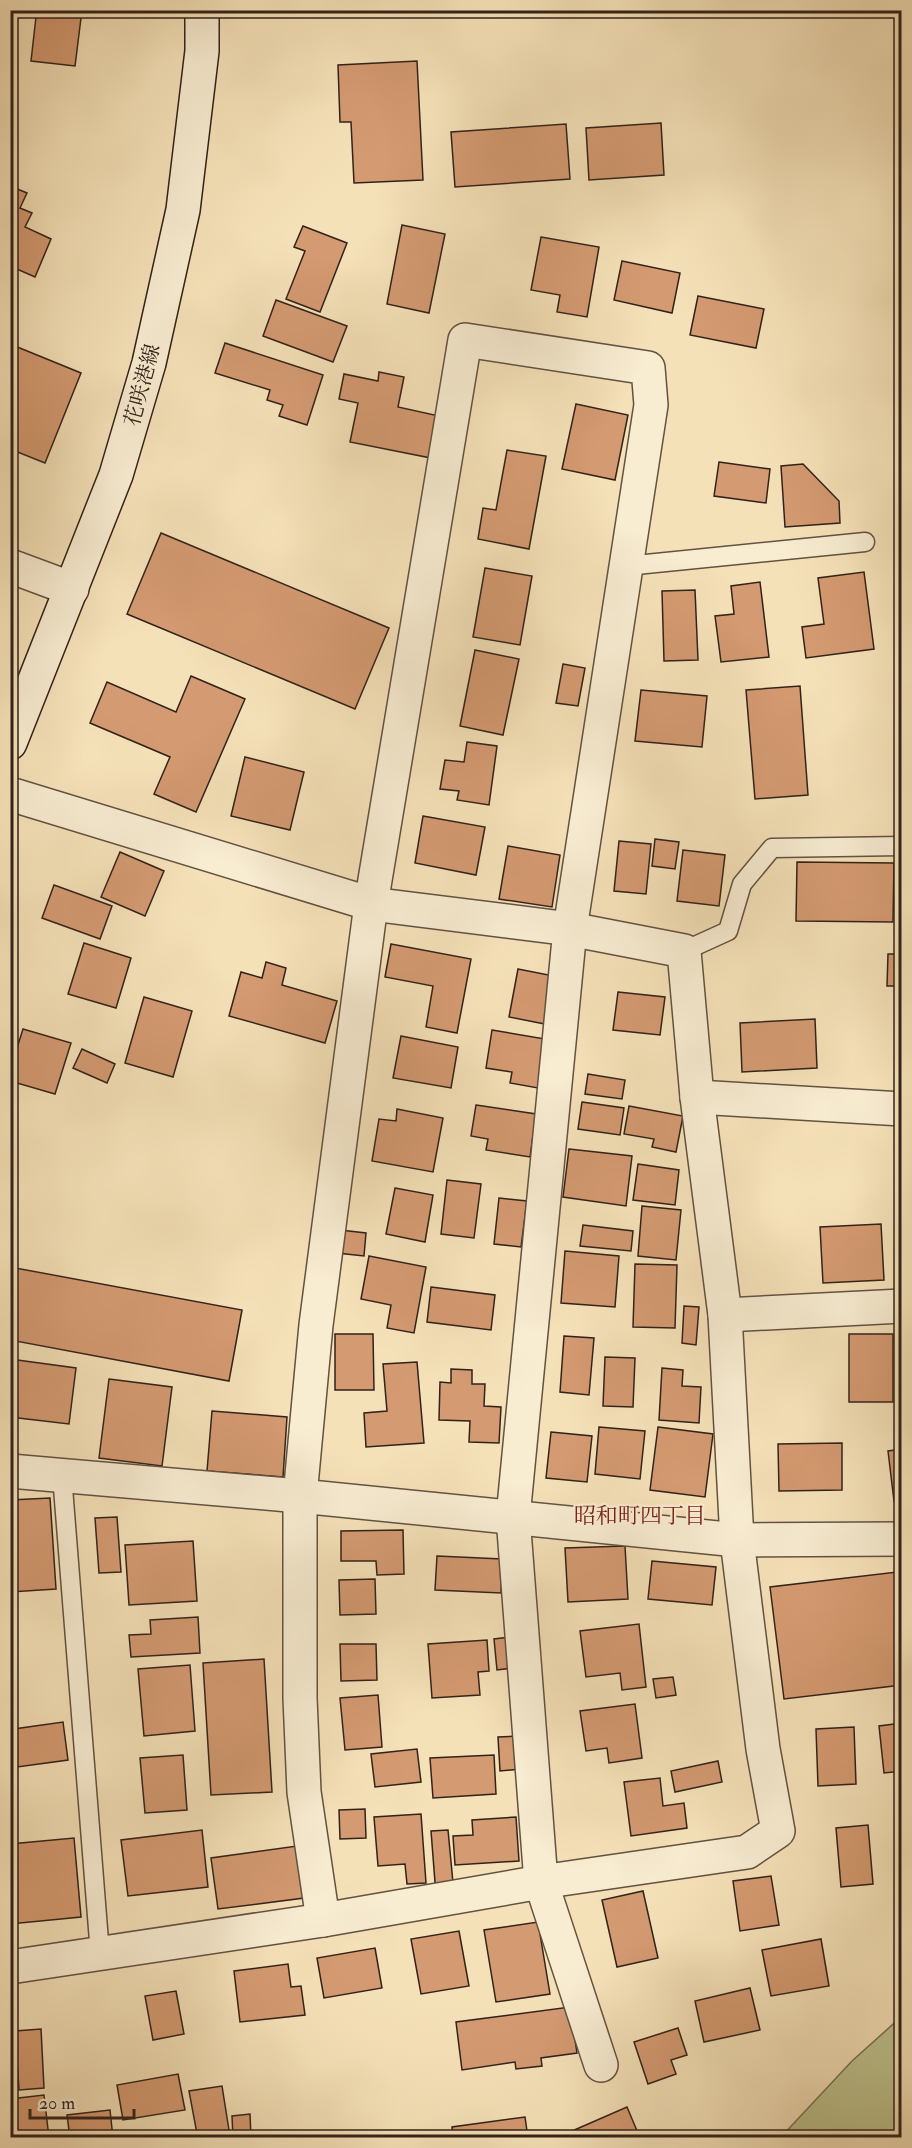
<svg xmlns="http://www.w3.org/2000/svg" width="912" height="2148" viewBox="0 0 912 2148" font-family="'IM FELL Double Pica','Noto Serif JP',serif">
	<rect width="100%" height="100%" fill="#f5e1b8"/>
	<filter id="stains"><feTurbulence type="fractalNoise" baseFrequency=".00333" numOctaves="4"/><feColorMatrix values="0 0 0 0 .2 0 0 0 0 .09 0 0 0 0 .02 0 0 0 .5 -.17"/></filter>
	<radialGradient id="worn" r=".72"><stop offset=".6" stop-color="#630" stop-opacity="0"/><stop offset="1" stop-color="#630" stop-opacity=".3"/></radialGradient>
	<!-- green -->
	<polygon fill="#bdc28e" stroke="#777254" stroke-width="1.5" points="901,2017 901,2137 781,2137 852,2061"/>
	<!-- building -->
	<g fill="#d49a71" stroke="#31221a" stroke-width="1.5">
		<polygon points="16,10 82,10 75,66 31,61 36,17 16,14"/>
		<polygon points="417,61 423,180 354,183 351,122 340,122 338,65"/>
		<polygon points="661,123 664,175 589,180 586,128"/>
		<polygon points="566,124 570,179 455,187 451,132"/>
		<polygon points="10,186 27,193 20,208 32,213 25,227 51,239 35,277 10,266"/>
		<polygon points="402,225 445,234 429,313 387,304"/>
		<polygon points="303,226 347,243 320,312 286,299 305,251 294,247"/>
		<polygon points="541,237 599,247 587,317 557,312 560,295 531,290"/>
		<polygon points="622,261 680,273 672,313 614,300"/>
		<polygon points="698,296 764,309 756,348 690,335"/>
		<polygon points="276,300 347,326 333,362 263,336"/>
		<polygon points="225,343 323,375 307,425 279,416 283,405 267,400 270,390 215,373"/>
		<polygon points="10,344 81,373 45,463 10,449"/>
		<polygon points="379,372 404,377 398,407 439,416 431,458 350,442 358,403 339,399 344,374 378,381"/>
		<polygon points="576,404 628,415 615,480 562,469"/>
		<polygon points="507,450 546,456 529,549 478,539 483,508 496,510"/>
		<polygon points="719,462 770,469 766,503 714,496"/>
		<polygon points="803,464 839,501 840,523 785,527 781,466"/>
		<polygon points="161,533 389,628 355,709 127,614"/>
		<polygon points="485,568 532,576 520,645 473,637"/>
		<polygon points="864,572 874,649 806,658 802,627 824,624 818,578"/>
		<polygon points="760,582 769,657 721,662 715,616 734,614 731,586"/>
		<polygon points="695,590 698,660 664,661 662,591"/>
		<polygon points="475,650 519,659 503,735 460,726"/>
		<polygon points="563,664 585,668 578,706 556,703"/>
		<polygon points="191,676 245,699 196,812 154,794 170,757 90,723 107,682 176,712"/>
		<polygon points="800,686 808,795 755,799 746,690"/>
		<polygon points="641,690 707,696 702,747 635,741"/>
		<polygon points="467,742 497,746 489,805 457,800 459,791 440,789 445,760 464,762"/>
		<polygon points="245,757 304,772 290,830 231,816"/>
		<polygon points="423,816 485,827 476,875 415,863"/>
		<polygon points="655,839 679,842 675,869 652,866"/>
		<polygon points="619,841 651,844 646,894 614,891"/>
		<polygon points="508,846 560,855 552,907 499,899"/>
		<polygon points="683,850 725,855 719,906 677,901"/>
		<polygon points="120,852 164,871 145,916 101,897"/>
		<polygon points="797,862 894,863 893,922 796,921"/>
		<polygon points="54,885 112,906 100,939 42,918"/>
		<polygon points="84,943 131,958 116,1008 68,994"/>
		<polygon points="391,944 471,959 457,1033 426,1027 433,986 385,977"/>
		<polygon points="888,954 902,954 902,986 887,986"/>
		<polygon points="266,962 286,968 282,985 337,1001 325,1043 229,1016 241,972 262,978"/>
		<polygon points="518,969 564,978 555,1026 509,1017"/>
		<polygon points="618,992 665,997 660,1035 613,1030"/>
		<polygon points="144,997 192,1011 173,1077 125,1063"/>
		<polygon points="815,1019 817,1068 742,1072 740,1023"/>
		<polygon points="23,1029 71,1043 55,1094 10,1081 10,1070"/>
		<polygon points="492,1030 557,1041 549,1090 510,1083 512,1072 486,1068"/>
		<polygon points="401,1036 458,1047 451,1088 393,1078"/>
		<polygon points="82,1049 115,1064 107,1083 73,1068"/>
		<polygon points="588,1074 625,1080 622,1099 585,1094"/>
		<polygon points="582,1102 624,1108 620,1135 578,1129"/>
		<polygon points="476,1105 536,1114 530,1157 486,1150 488,1139 471,1136"/>
		<polygon points="629,1106 683,1116 676,1152 652,1147 654,1139 624,1134"/>
		<polygon points="397,1109 443,1118 433,1172 372,1161 379,1119 396,1121"/>
		<polygon points="569,1149 632,1156 626,1206 563,1197"/>
		<polygon points="638,1164 679,1170 675,1205 633,1200"/>
		<polygon points="447,1180 481,1184 474,1238 441,1234"/>
		<polygon points="395,1188 433,1195 425,1242 386,1234"/>
		<polygon points="499,1198 527,1201 521,1247 494,1244"/>
		<polygon points="642,1206 681,1210 676,1260 638,1256"/>
		<polygon points="881,1224 884,1280 823,1283 820,1227"/>
		<polygon points="583,1225 633,1231 631,1251 580,1246"/>
		<polygon points="340,1230 366,1233 364,1256 337,1253"/>
		<polygon points="565,1251 619,1256 615,1307 561,1303"/>
		<polygon points="369,1256 426,1267 414,1333 387,1328 391,1305 361,1299"/>
		<polygon points="635,1264 677,1265 675,1328 633,1327"/>
		<polygon points="10,1267 242,1310 229,1381 10,1340"/>
		<polygon points="431,1287 495,1295 491,1330 427,1322"/>
		<polygon points="684,1306 699,1307 696,1345 682,1343"/>
		<polygon points="335,1334 373,1334 374,1390 335,1390"/>
		<rect x="849" y="1334" width="44" height="68"/>
		<polygon points="564,1336 594,1338 589,1395 560,1392"/>
		<polygon points="605,1357 635,1358 633,1407 603,1406"/>
		<polygon points="10,1359 76,1368 69,1424 10,1417"/>
		<polygon points="417,1362 424,1443 366,1447 364,1413 387,1411 383,1364"/>
		<polygon points="662,1368 683,1370 682,1386 701,1387 699,1423 659,1420"/>
		<polygon points="451,1369 472,1370 472,1384 485,1384 484,1406 501,1407 499,1443 469,1442 470,1421 439,1420 440,1382 451,1383"/>
		<polygon points="109,1379 172,1387 162,1466 99,1458"/>
		<polygon points="212,1411 287,1417 283,1477 207,1471"/>
		<polygon points="10,1422 16,1423 13,1456 10,1456"/>
		<polygon points="599,1427 645,1431 640,1479 595,1474"/>
		<polygon points="658,1427 713,1434 705,1497 650,1490"/>
		<polygon points="551,1432 592,1436 587,1482 546,1478"/>
		<polygon points="842,1443 842,1490 779,1491 778,1444"/>
		<polygon points="902,1449 902,1500 894,1501 888,1451"/>
		<polygon points="50,1498 56,1589 10,1592 10,1500"/>
		<polygon points="117,1517 121,1572 99,1573 95,1518"/>
		<polygon points="403,1530 404,1574 377,1575 376,1561 341,1561 341,1531"/>
		<polygon points="193,1541 197,1601 129,1605 125,1545"/>
		<polygon points="625,1546 628,1599 568,1602 565,1548"/>
		<polygon points="437,1556 502,1559 501,1593 435,1590"/>
		<polygon points="652,1561 716,1567 712,1605 648,1599"/>
		<polygon points="897,1572 902,1612 902,1685 784,1699 770,1587"/>
		<polygon points="375,1579 376,1614 340,1615 339,1580"/>
		<polygon points="198,1617 200,1653 131,1657 129,1635 151,1634 150,1620"/>
		<polygon points="639,1624 646,1687 622,1690 620,1673 586,1677 580,1631"/>
		<polygon points="510,1637 513,1668 497,1670 494,1639"/>
		<polygon points="487,1640 489,1671 478,1672 480,1695 432,1698 428,1644"/>
		<polygon points="340,1644 376,1644 377,1680 341,1681"/>
		<polygon points="264,1659 272,1792 211,1795 203,1663"/>
		<polygon points="190,1665 195,1731 144,1736 138,1669"/>
		<polygon points="673,1677 676,1695 656,1698 653,1679"/>
		<polygon points="378,1695 382,1747 345,1750 340,1698"/>
		<polygon points="635,1704 642,1758 609,1763 607,1748 586,1751 580,1711"/>
		<polygon points="63,1722 68,1760 10,1768 10,1739 15,1738 14,1729"/>
		<polygon points="902,1723 902,1771 884,1773 879,1726"/>
		<polygon points="854,1727 856,1784 818,1786 816,1729"/>
		<polygon points="519,1736 522,1769 500,1771 498,1737"/>
		<polygon points="417,1749 421,1782 375,1787 371,1754"/>
		<polygon points="183,1755 187,1810 145,1813 140,1758"/>
		<polygon points="494,1755 496,1794 433,1798 430,1758"/>
		<polygon points="718,1761 722,1782 675,1792 671,1771"/>
		<polygon points="660,1778 663,1806 684,1803 687,1828 631,1836 624,1782"/>
		<polygon points="365,1809 366,1838 340,1839 339,1810"/>
		<polygon points="421,1814 426,1883 407,1884 405,1864 378,1866 374,1817"/>
		<polygon points="516,1817 519,1861 455,1865 453,1836 473,1835 472,1820"/>
		<polygon points="868,1825 873,1884 841,1887 836,1828"/>
		<polygon points="202,1830 208,1887 128,1896 121,1840"/>
		<polygon points="448,1830 454,1893 436,1895 431,1831"/>
		<polygon points="74,1838 81,1917 10,1924 10,1844"/>
		<polygon points="297,1846 304,1898 218,1909 211,1858"/>
		<polygon points="771,1876 779,1925 740,1931 733,1881"/>
		<polygon points="643,1891 658,1958 617,1967 602,1900"/>
		<polygon points="538,1922 550,1994 496,2002 484,1930"/>
		<polygon points="459,1931 469,1986 421,1994 411,1939"/>
		<polygon points="821,1939 829,1986 771,1996 762,1950"/>
		<polygon points="375,1948 382,1988 324,1998 317,1958"/>
		<polygon points="288,1964 291,1987 301,1986 305,2015 240,2022 234,1971"/>
		<polygon points="750,1988 760,2030 704,2042 695,2001"/>
		<polygon points="176,1991 184,2034 153,2040 145,1996"/>
		<polygon points="570,2007 577,2053 541,2058 542,2066 516,2069 515,2062 462,2070 456,2022"/>
		<polygon points="678,2028 687,2055 671,2060 676,2074 648,2084 634,2042"/>
		<polygon points="41,2029 44,2088 19,2090 15,2031"/>
		<polygon points="178,2074 185,2110 123,2120 117,2085"/>
		<polygon points="222,2086 229,2130 197,2134 189,2091"/>
		<polygon points="44,2095 49,2138 10,2138 10,2099"/>
		<polygon points="627,2107 640,2138 556,2138"/>
		<polygon points="110,2110 113,2138 70,2138 67,2115"/>
		<polygon points="250,2114 251,2138 233,2138 232,2116"/>
		<polygon points="525,2117 528,2138 453,2138 452,2127"/>
	</g>
	<g fill="none" stroke-linecap="round" stroke-linejoin="round">
		<!-- service casing -->
		<g stroke="#625242" stroke-width="21">
			<g id="service">
				<polyline points="626,566 865,542"/>
				<polyline points="684,951 728,931 742,884 772,848 902,846"/>
				<polyline points="62,1475 100,1954"/>
			</g>
		</g>
		<!-- minor casing -->
		<g stroke="#625242" stroke-width="36">
			<g id="minor">
				<polyline points="10,566 72,589"/>
				<polyline points="10,794 371,904 570,929 684,951 697,1097 725,1315 737,1540 763,1749 778,1831 747,1852 541,1882 323,1920 10,1967"/>
				<polyline points="697,1097 902,1109"/>
				<polyline points="725,1315 902,1306"/>
				<polyline points="10,1471 300,1496 737,1540 902,1539"/>
				<polyline points="323,1920 304,1792 300,1698 300,1496 316,1325 371,904 465,340 648,368 651,405 570,929 513,1517 541,1882 601,2065"/>
			</g>
		</g>
		<!-- secondary casing -->
		<g stroke="#31221a" stroke-width="36">
			<polyline id="secondary" points="10,743 116,475 149,363 183,210 202,51 202,10"/>
		</g>
		<!-- service -->
		<use href="#service" stroke="#f8ecd1" stroke-width="18"/>
		<!-- minor -->
		<use href="#minor" stroke="#f8ecd1" stroke-width="33"/>
		<!-- secondary -->
		<use href="#secondary" stroke="#f8ecd1" stroke-width="33"/>
	</g>
	<g text-anchor="middle" stroke-width="4.5" stroke-linejoin="round" paint-order="stroke">
		<!-- street labels -->
		<g font-size="21" fill="#31221a" stroke="#f8ecd1">
			<text transform="translate(142 385) rotate(-75)" y="7">花咲港線</text>
		</g>
		<!-- neighbourhood labels -->
		<g font-size="22" fill="#7a1f14" stroke="#f8ecd1">
			<text x="640" y="1523">昭和町四丁目</text>
		</g>
	</g>
	<!-- margin -->
	<rect width="912" height="2148" fill="none" stroke="#f5e1b8" stroke-width="36"/>
	<rect x="12" y="12" width="888" height="2124" fill="none" stroke="#31221a" stroke-width="3"/>
	<rect x="18" y="18" width="876" height="2112" fill="none" stroke="#31221a" stroke-width="1.5"/>
	<!-- scale -->
	<path d="M30 2109v9h104v-9" fill="none" stroke="#31221a" stroke-width="3"/>
	<text x="39" y="2109" font-size="18" fill="#31221a" stroke="#f8ecd1" stroke-width="4.5" paint-order="stroke">20 m</text>
	<rect width="100%" height="100%" filter="url(#stains)"/>
	<rect width="100%" height="100%" fill="url(#worn)"/>
</svg>
